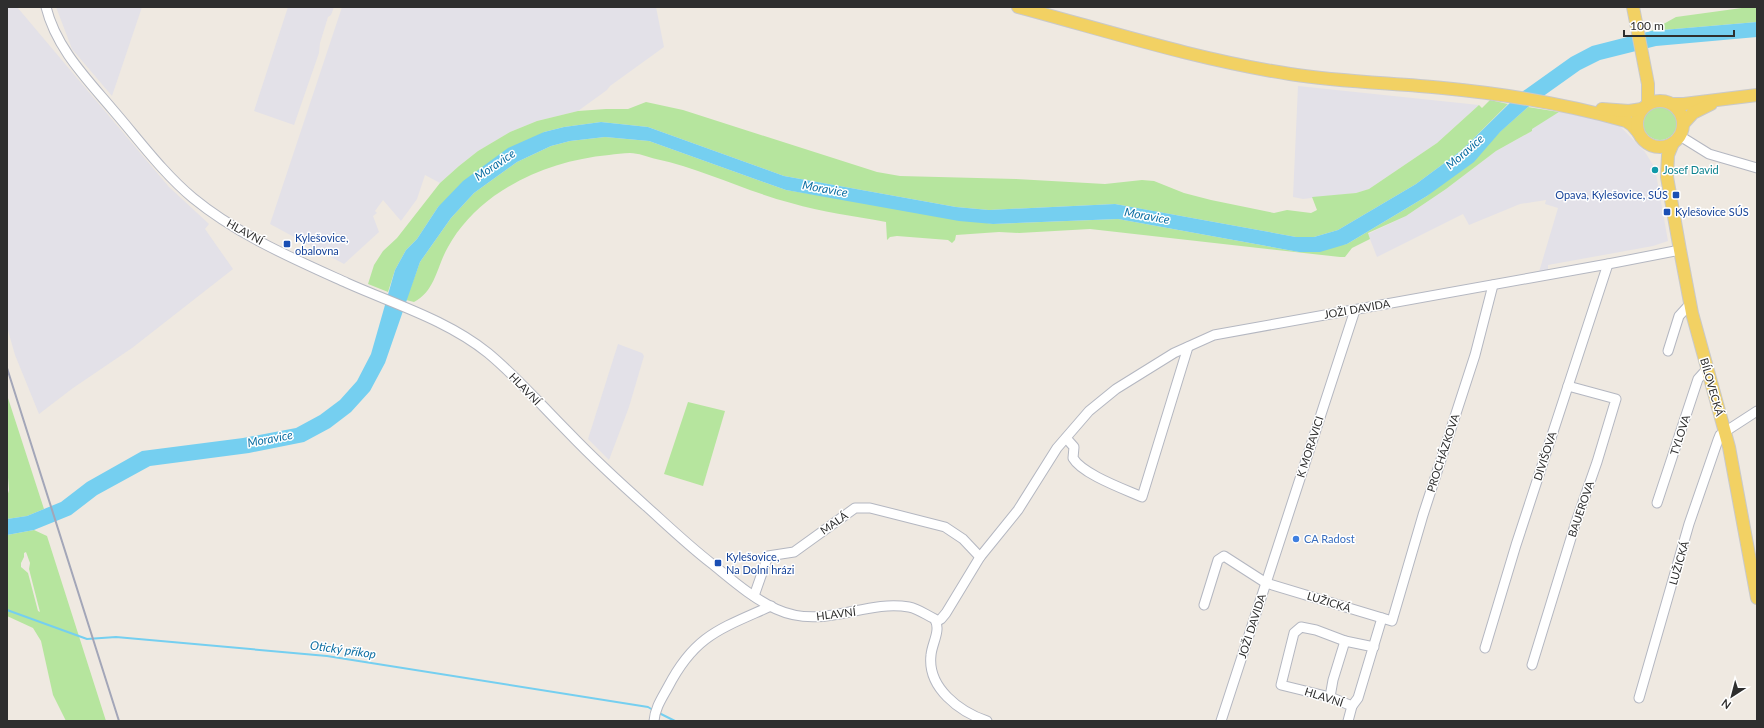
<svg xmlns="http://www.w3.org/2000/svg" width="1764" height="728" viewBox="0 0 1764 728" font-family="Lato,sans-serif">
	<rect width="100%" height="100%" fill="#efe9e1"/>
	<!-- industrial -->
	<g fill="#e3e1e8">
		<polygon points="7,7 17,7 169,187 209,224 205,229 233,269 132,348 73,388 39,414 15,355 7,327"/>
		<polygon points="56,7 142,7 112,96 72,49"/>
		<polygon points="288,7 334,7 331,15 328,17 320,43 319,53 294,125 254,111"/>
		<polygon points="342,7 656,7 664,47 610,86 607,90 578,111 537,121 510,132 478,151 459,166 440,183 425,175 417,199 401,221 383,200 375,211 377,213 373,216 379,232 344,264 270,224"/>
		<polygon points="1298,86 1479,105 1437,143 1369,189 1356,193 1303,199 1293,197"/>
		<polygon points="1559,112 1617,123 1645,152 1655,168 1668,241 1653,246 1548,265 1548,271 1539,272 1558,208 1545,204 1546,200 1520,204 1469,225 1463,214 1377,257 1368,234 1406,216 1446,189 1496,151 1532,131 1531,129"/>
		<polygon points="618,344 642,353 644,356 629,407 609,460 588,439"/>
	</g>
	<!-- green -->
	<g fill="#b6e59e" fill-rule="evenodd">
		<polygon points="1749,7 1757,7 1757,22 1651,31 1676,17"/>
		<polygon points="1490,100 1508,104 1462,150 1416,184 1338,230 1314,237 1296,237 1115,204 989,210 956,207 784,176 648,127 601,122 564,127 544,132 438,207 417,239 406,250 395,270 388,292 368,284 374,265 383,251 397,238 440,183 459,166 478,151 510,132 537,121 578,111 606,109 628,109 646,102 683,110 877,172 900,176 1016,179 1105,184 1142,180 1154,181 1184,193 1211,200 1274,213 1287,210 1311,213 1317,210 1312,197 1356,193 1369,189 1437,143 1479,105 1482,108"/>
		<circle cx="1660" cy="123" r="17"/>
		<path d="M1528,107L1559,112L1532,129V131L1496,151L1446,189L1406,216L1368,233L1370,239L1352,248L1345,257H1340L1090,229L1019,233L999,232L956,235L955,240L952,243L948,240L897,236L890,237L887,240L886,222C854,216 822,212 791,203C745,191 703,169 656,159C648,157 638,153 630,153C623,153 616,154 609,155C567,159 528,172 494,196C476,209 458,228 448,247C436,268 436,290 414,302L406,300L420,262L451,218L474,193L517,162L551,146L570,141L605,137L649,141L786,190L993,224L1118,219L1299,252L1347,244L1427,196Z"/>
		<polygon points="7,395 44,509 27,516 7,519 7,497 9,490 7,465"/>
		<polygon points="688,402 725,411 703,486 664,474"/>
		<path d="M34,530L47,536L106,721H66L53,695L41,641L33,628L7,616V535ZM26,552L30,563L29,569L40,612L38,611L28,573L21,567V563L24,557V553Z"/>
	</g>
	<!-- water -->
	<polygon fill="#75cff0" points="1757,22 1757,37 1656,46 1600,60 1580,70 1528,107 1500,132 1474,162 1427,196 1347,244 1320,252 1299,252 1118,219 993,224 959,221 786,190 649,141 605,137 570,141 551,146 517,162 474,193 451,218 420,262 385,363 370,391 351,412 330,428 304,442 249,453 150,466 97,495 71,515 34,530 7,535 7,519 27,516 61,502 87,482 142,451 243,438 296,428 320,415 340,400 357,381 371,354 395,270 406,250 417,239 438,207 463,181 508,148 544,132 564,127 601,122 648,127 784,176 956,207 989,210 1115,204 1296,237 1314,237 1338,230 1416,184 1462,150 1519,94 1571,57 1592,46 1651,31"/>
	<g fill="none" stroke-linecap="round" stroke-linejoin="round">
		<!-- stream -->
		<g stroke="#75cff0" stroke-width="2">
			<polyline points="7,610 87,639 116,637 327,656 648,707 653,710"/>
			<polyline points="659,713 675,721"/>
		</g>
		<!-- minor casing -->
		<g stroke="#b4b7c1" stroke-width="11">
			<g id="minor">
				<path d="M46,7C56,48 87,79 113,110C139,140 163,173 193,198C238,235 294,259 347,283C394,304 447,320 488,353C517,377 542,406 569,433C594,459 620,483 647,507C668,526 689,546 711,563C731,579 752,598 776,609C824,631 864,599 909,607C919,609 926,615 935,619C941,631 932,643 931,655C927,688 960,712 987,721"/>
				<polyline points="1680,136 1709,154 1757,168"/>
				<polyline points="1668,351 1679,316 1690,304"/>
				<path d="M1066,438L1074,447L1073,458C1082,474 1124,489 1142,497L1188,347"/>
				<polyline points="1657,503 1698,379 1707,369"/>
				<polyline points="754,596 768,556 794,552 855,508 870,508 945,527 963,539 980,557"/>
				<polyline points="1204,605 1218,560 1224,556 1266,583 1392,621 1423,515 1475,355 1493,285"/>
				<polyline points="936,622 941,619 946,613 980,557 1018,510 1057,448 1089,411 1116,389 1174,353 1214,335 1608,264 1680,250"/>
				<polyline points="1345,641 1316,630 1301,627 1294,633 1281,685 1330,697 1352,706 1348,721"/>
				<polyline points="1485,648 1516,545 1608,264"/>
				<polyline points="1532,665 1575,525 1597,462 1616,399 1568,386"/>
				<polyline points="1330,697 1333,680 1345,641 1374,647"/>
				<polyline points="1639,698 1689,524 1718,440 1720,435 1757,411"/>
				<polyline points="1352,706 1358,698 1382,618"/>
				<path d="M654,721C655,708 662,698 668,687C695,635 720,629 771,606"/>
				<polyline points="1221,721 1355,310"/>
			</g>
		</g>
		<!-- major casing -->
		<g stroke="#c9c9c9" stroke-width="14">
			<g id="major">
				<path d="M1018,7C1108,31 1198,60 1290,74C1341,82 1392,83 1443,88C1505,94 1566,104 1626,121L1632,125L1638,132"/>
				<polyline points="1633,7 1648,84 1648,104"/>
				<circle cx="1660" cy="124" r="23"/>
				<polyline points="1673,104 1684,104 1757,95"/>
				<polyline points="1602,109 1629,111 1642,109"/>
				<polyline points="1683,124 1693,113 1711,104"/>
				<polyline points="1673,143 1668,155 1667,177 1680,250 1692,313 1729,447 1757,598"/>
			</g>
		</g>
		<!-- minor -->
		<use href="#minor" stroke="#fff" stroke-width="9"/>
		<!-- major -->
		<use href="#major" stroke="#f2d163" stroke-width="12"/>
		<!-- rail -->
		<polyline stroke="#a3a6b8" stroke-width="2" points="7,368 119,721"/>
	</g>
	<!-- markers -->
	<circle fill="#0f9aa8" stroke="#fff" stroke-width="1.5" cx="1655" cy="170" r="4"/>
	<g fill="#1a4fb4" stroke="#fff" stroke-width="1.5">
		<rect x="1672" y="191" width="8" height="8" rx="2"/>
		<rect x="1663" y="208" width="8" height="8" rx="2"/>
		<rect x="283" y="240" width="8" height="8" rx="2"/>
		<rect x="714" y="559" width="8" height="8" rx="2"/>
	</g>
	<circle fill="#3f7fe0" stroke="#fff" stroke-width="1.5" cx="1296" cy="539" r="4"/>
	<g text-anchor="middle" stroke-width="3" stroke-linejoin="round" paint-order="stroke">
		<!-- culture labels -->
		<g font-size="11" fill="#0d838f" stroke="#fff" text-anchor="start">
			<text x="1663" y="174">Josef David</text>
		</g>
		<!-- transit labels -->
		<g font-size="11" fill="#164399" stroke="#fff" text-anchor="start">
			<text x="1668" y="199" text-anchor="end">Opava, Kylešovice, SÚS</text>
			<text x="1675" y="216">Kylešovice SÚS</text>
			<text x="295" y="242">Kylešovice,<tspan x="295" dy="13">obalovna</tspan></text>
			<text x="726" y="561">Kylešovice,<tspan x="726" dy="13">Na Dolní hrázi</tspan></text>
		</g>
		<!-- street labels -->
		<g font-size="11" fill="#2e2e2e" stroke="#fff">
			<text transform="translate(245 232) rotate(29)" y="4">HLAVNÍ</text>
			<text transform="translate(1357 309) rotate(-10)" y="4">JOŽI DAVIDA</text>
			<text transform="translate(1712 387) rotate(74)" y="4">BÍLOVECKÁ</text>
			<text transform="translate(525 389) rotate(46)" y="4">HLAVNÍ</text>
			<text transform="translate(1680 435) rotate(-72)" y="4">TYLOVA</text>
			<text transform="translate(1310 447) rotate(-72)" y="4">K MORAVICI</text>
			<text transform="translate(1443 453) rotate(-72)" y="4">PROCHÁZKOVA</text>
			<text transform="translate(1545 456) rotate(-72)" y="4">DIVIŠOVA</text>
			<text transform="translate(1581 509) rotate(-71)" y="4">BAUEROVA</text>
			<text transform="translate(834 523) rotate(-35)" y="4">MALÁ</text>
			<text transform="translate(1679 563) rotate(-74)" y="4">LUŽICKÁ</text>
			<text transform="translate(1329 602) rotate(17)" y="4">LUŽICKÁ</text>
			<text transform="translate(836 614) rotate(-7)" y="4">HLAVNÍ</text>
			<text transform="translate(1252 626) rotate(-72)" y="4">JOŽI DAVIDA</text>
			<text transform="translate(1324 697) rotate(18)" y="4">HLAVNÍ</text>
		</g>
		<!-- shop labels -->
		<g font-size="11" fill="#366cbe" stroke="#fff" text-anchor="start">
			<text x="1304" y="543">CA Radost</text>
		</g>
		<!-- water labels -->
		<g font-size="12" font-style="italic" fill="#0d6fa3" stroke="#fff">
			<text transform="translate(1465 152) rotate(-41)" y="4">Moravice</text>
			<text transform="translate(495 165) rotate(-34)" y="4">Moravice</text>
			<text transform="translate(825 189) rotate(10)" y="4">Moravice</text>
			<text transform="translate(1147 216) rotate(10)" y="4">Moravice</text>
			<text transform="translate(270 439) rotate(-11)" y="4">Moravice</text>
			<text transform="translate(343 650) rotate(8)" y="4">Otický příkop</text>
		</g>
	</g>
	<!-- border -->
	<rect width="1764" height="728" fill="none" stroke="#2e2e2e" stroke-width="16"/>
	<!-- north arrow -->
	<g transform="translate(1732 696) rotate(216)" stroke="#ffffff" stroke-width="3" paint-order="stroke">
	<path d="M0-3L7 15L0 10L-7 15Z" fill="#2e2e2e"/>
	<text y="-6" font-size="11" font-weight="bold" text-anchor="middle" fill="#2e2e2e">N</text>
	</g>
	<!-- scale -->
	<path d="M1624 30v6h110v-6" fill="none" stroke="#2e2e2e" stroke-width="2"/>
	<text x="1630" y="30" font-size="12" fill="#2e2e2e" stroke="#ffffff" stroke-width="3" paint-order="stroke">100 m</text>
</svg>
